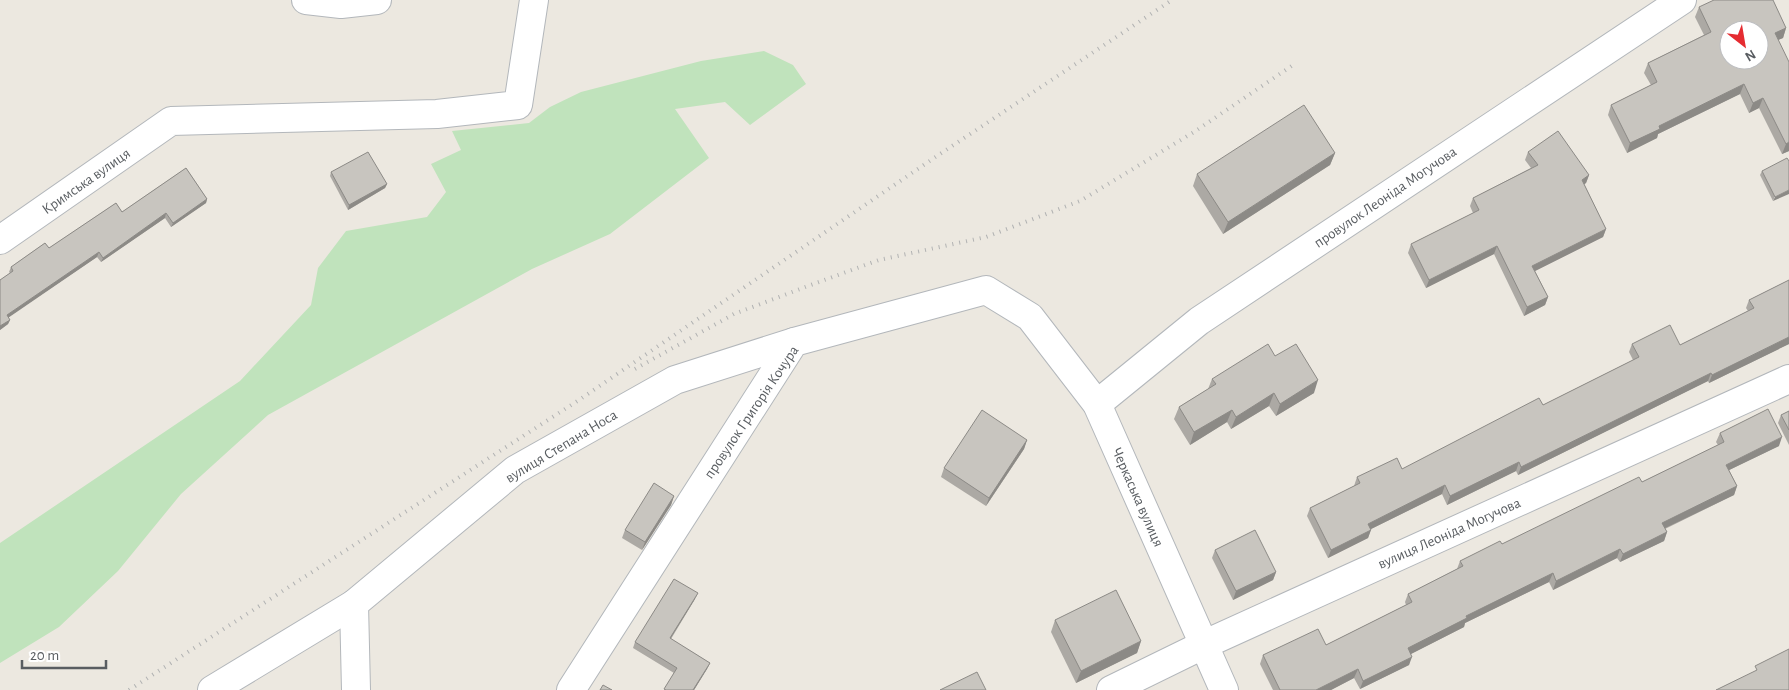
<svg xmlns="http://www.w3.org/2000/svg" width="1789" height="690" viewBox="0 0 1789 690" font-family="'Alegreya Sans',sans-serif">
	<rect width="100%" height="100%" fill="#ece8e0"/>
	<!-- green -->
	<polygon fill="#c0e3bc" points="764,51 793,65 806,84 750,125 725,102 675,109 709,158 610,234 532,269 268,415 181,494 118,571 59,627 0,663 0,543 240,381 311,305 318,268 346,231 427,217 446,192 431,164 461,150 452,131 529,123 550,107 581,92 701,61"/>
	<g fill="none" stroke-linecap="round" stroke-linejoin="round">
		<!-- minor casing -->
		<g stroke="#b3b7bb" stroke-width="30">
			<g id="minor">
				<polyline points="306,0 341,4 377,0"/>
				<polyline points="0,240 171,121 437,114 518,105 534,0"/>
				<polyline points="1097,404 1199,321 1682,0"/>
				<polyline points="212,690 354,604"/>
				<polyline points="356,690 354,604 515,470 675,380 794,342"/>
				<polyline points="571,690 794,342 986,290 1030,317 1097,404 1224,690"/>
				<polyline points="1111,690 1203,645 1789,379"/>
			</g>
		</g>
		<!-- minor -->
		<use href="#minor" stroke="#fff" stroke-width="28"/>
		<!-- rail -->
		<g stroke="#b1b2b2" stroke-width="4" stroke-dasharray="1 6" stroke-linecap="butt">
			<polyline points="635,369 734,314 808,286 879,260 986,237 1080,201 1194,132 1293,65"/>
			<polyline points="129,690 579,400 931,160 1172,0"/>
		</g>
	</g>
	<!-- wall -->
	<g fill="#aca9a4">
		<polygon points="1699,7 1786,28 1783,38 1778,40 1789,151 1782,154 1759,108 1749,113 1740,94 1658,134 1657,138 1627,153 1608,115 1611,105 1651,85 1644,73 1648,63 1704,35 1695,17"/>
		<polygon points="1528,152 1589,175 1586,183 1584,184 1606,229 1603,237 1535,271 1548,297 1545,305 1524,316 1494,254 1426,288 1408,253 1411,244 1473,213 1470,206 1473,198 1531,168 1525,160"/>
		<polygon points="1335,153 1330,165 1223,234 1193,186 1197,174"/>
		<polygon points="1789,161 1773,201 1760,175 1762,171"/>
		<polygon points="186,168 207,199 206,203 171,227 165,218 101,262 97,257 8,317 10,320 8,324 0,330 0,280 10,273 9,272 11,267 45,243 49,248 116,203 122,212"/>
		<polygon points="331,172 387,184 385,188 348,210 330,176"/>
		<polygon points="1789,280 1789,344 1709,383 1708,381 1518,475 1516,471 1447,505 1442,494 1371,529 1368,538 1328,558 1307,516 1310,508 1354,486 1357,477 1402,469 1543,405 1633,360 1629,352 1632,344 1680,345 1748,311 1746,308 1749,300"/>
		<polygon points="1275,356 1314,393 1276,416 1269,406 1231,429 1227,422 1190,445 1174,419 1179,407 1208,389 1212,379"/>
		<polygon points="1789,411 1789,445 1778,423 1781,415"/>
		<polygon points="1720,433 1779,446 1729,470 1737,486 1734,495 1665,529 1667,532 1664,541 1620,562 1617,558 1553,590 1549,582 1465,623 1464,627 1411,654 1409,665 1360,689 1354,678 1331,690 1273,690 1260,664 1263,655 1326,645 1406,605 1405,602 1408,594 1457,569 1460,561 1502,544 1642,482 1718,445 1716,442"/>
		<polygon points="1027,440 1024,449 986,506 941,477 944,468"/>
		<polygon points="674,496 671,505 642,550 622,538 625,530"/>
		<polygon points="1215,550 1276,572 1273,580 1233,600 1212,558"/>
		<polygon points="695,599 671,639 710,663 707,669 694,690 664,690 674,673 633,648 635,642"/>
		<polygon points="1055,620 1141,641 1137,653 1076,683 1051,632"/>
	</g>
	<!-- shaded-wall -->
	<g fill="#8c8a86">
		<polygon points="1786,28 1783,38 1771,43 1775,33"/>
		<polygon points="1744,84 1740,94 1658,134 1657,138 1627,153 1630,143 1659,126"/>
		<polygon points="1763,98 1759,108 1749,113 1753,103"/>
		<polygon points="1789,142 1789,151 1782,154 1786,144"/>
		<polygon points="1335,153 1330,165 1223,234 1228,222"/>
		<polygon points="1589,175 1586,183 1579,188 1582,180"/>
		<polygon points="387,184 385,188 348,210 349,205"/>
		<polygon points="1789,190 1789,194 1773,201 1775,197"/>
		<polygon points="207,199 206,203 171,227 173,223"/>
		<polygon points="166,213 165,218 101,262 103,258"/>
		<polygon points="1606,229 1603,237 1529,274 1532,266"/>
		<polygon points="1497,246 1494,254 1426,288 1429,280"/>
		<polygon points="99,252 97,257 5,320 7,315"/>
		<polygon points="1548,297 1545,305 1524,316 1527,307"/>
		<polygon points="10,320 8,324 0,330 0,326"/>
		<polygon points="1789,337 1789,344 1709,383 1712,375"/>
		<polygon points="1711,373 1708,381 1518,475 1521,467"/>
		<polygon points="1318,380 1314,393 1276,416 1280,404"/>
		<polygon points="1274,393 1269,406 1231,429 1236,417"/>
		<polygon points="1232,410 1227,422 1190,445 1194,432"/>
		<polygon points="1782,437 1779,446 1723,473 1726,465"/>
		<polygon points="1027,440 1024,449 986,506 989,498"/>
		<polygon points="1519,462 1516,471 1447,505 1450,496"/>
		<polygon points="1445,485 1442,494 1365,532 1368,524"/>
		<polygon points="1737,486 1734,495 1659,531 1662,523"/>
		<polygon points="674,496 671,505 642,550 645,542"/>
		<polygon points="1371,530 1368,538 1328,558 1331,550"/>
		<polygon points="1667,532 1664,541 1620,562 1623,554"/>
		<polygon points="1620,549 1617,558 1553,590 1556,581"/>
		<polygon points="1276,572 1273,580 1233,600 1236,591"/>
		<polygon points="1553,573 1549,582 1465,623 1464,627 1405,657 1408,648 1466,616"/>
		<polygon points="698,593 695,599 667,644 670,638"/>
		<polygon points="1141,641 1137,653 1076,683 1081,671"/>
		<polygon points="1412,657 1409,665 1360,689 1363,681"/>
		<polygon points="710,663 707,669 694,690 693,690"/>
		<polygon points="1358,669 1354,678 1331,690 1316,690"/>
	</g>
	<!-- building -->
	<g fill="#c8c5bf" stroke="#8c8a86" fill-rule="evenodd">
		<path d="M1714,0H1773L1786,28L1775,33L1789,62V142L1786,144L1763,98L1753,103L1744,84L1659,126L1660,129L1630,143L1611,105L1657,82L1648,63L1711,32L1699,7ZM1729,30H1759V60H1729Z"/>
		<polygon points="1304,105 1335,153 1228,222 1197,174"/>
		<polygon points="1558,131 1589,175 1582,180 1606,229 1532,266 1548,297 1527,307 1497,246 1429,280 1411,244 1479,210 1473,198 1538,165 1528,152"/>
		<polygon points="368,152 387,184 349,205 331,172"/>
		<polygon points="1787,158 1789,161 1789,190 1775,197 1762,171"/>
		<polygon points="186,168 207,199 173,223 166,213 103,258 99,252 7,315 10,320 0,326 0,280 13,271 11,267 45,243 49,248 116,203 122,212"/>
		<polygon points="1789,280 1789,337 1712,375 1711,373 1521,467 1519,462 1450,496 1445,485 1368,524 1371,530 1331,550 1310,508 1360,483 1357,477 1397,458 1402,469 1539,398 1543,405 1639,357 1632,344 1670,325 1680,345 1754,308 1749,300"/>
		<polygon points="1268,344 1275,356 1296,344 1318,380 1280,404 1274,393 1236,417 1232,410 1194,432 1179,407 1216,384 1212,379"/>
		<polygon points="1768,409 1782,437 1726,465 1737,486 1662,523 1667,532 1623,554 1620,549 1556,581 1553,573 1466,616 1467,618 1408,648 1412,657 1363,681 1358,669 1316,690 1280,690 1263,655 1318,629 1326,645 1412,602 1408,594 1463,566 1460,561 1500,541 1502,544 1639,477 1642,482 1724,442 1720,433"/>
		<polygon points="982,410 1027,440 989,498 944,468"/>
		<polygon points="1789,411 1789,430 1781,415"/>
		<polygon points="654,483 674,496 645,542 625,530"/>
		<polygon points="1255,530 1276,572 1236,591 1215,550"/>
		<polygon points="674,579 698,593 670,638 710,663 693,690 666,690 664,689 677,668 635,642"/>
		<polygon points="1116,590 1141,641 1081,671 1055,620"/>
		<polygon points="1789,649 1789,690 1716,690 1757,670 1755,666"/>
		<polygon points="977,672 986,690 940,690"/>
		<polygon points="603,685 612,690 600,690"/>
	</g>
	<g text-anchor="middle" stroke-width="5" stroke-linejoin="round" paint-order="stroke">
		<!-- street labels -->
		<g font-size="15" fill="#595d61" stroke="#fff">
			<text transform="translate(86 181) rotate(-35)" y="5">Кримська вулиця</text>
			<text transform="translate(1385 197) rotate(-34)" y="5">провулок Леоніда Могучова</text>
			<text transform="translate(751 412) rotate(-56)" y="5">провулок Григорія Кочура</text>
			<text transform="translate(561 446) rotate(-31)" y="5">вулиця Степана Носа</text>
			<text transform="translate(1138 497) rotate(66)" y="5">Черкаська вулиця</text>
			<text transform="translate(1449 533) rotate(-24)" y="5">вулиця Леоніда Могучова</text>
		</g>
	</g>
	<!-- north arrow -->
	<g transform="translate(1744 45) rotate(149)"><circle r="24" fill="#ffffff" stroke="#bdbec0"/>
	<path d="M0-4L9 19L0 12L-9 19Z" fill="#e52c31"/>
	<text y="-8" font-size="14" font-weight="bold" text-anchor="middle" fill="#595d61">N</text>
	</g>
	<!-- scale -->
	<path d="M22 660v8h84v-8" fill="none" stroke="#595d61" stroke-width="2.5"/>
	<text x="30" y="660" font-size="15" fill="#595d61" stroke="#ffffff" stroke-width="4" paint-order="stroke">20 m</text>
</svg>
